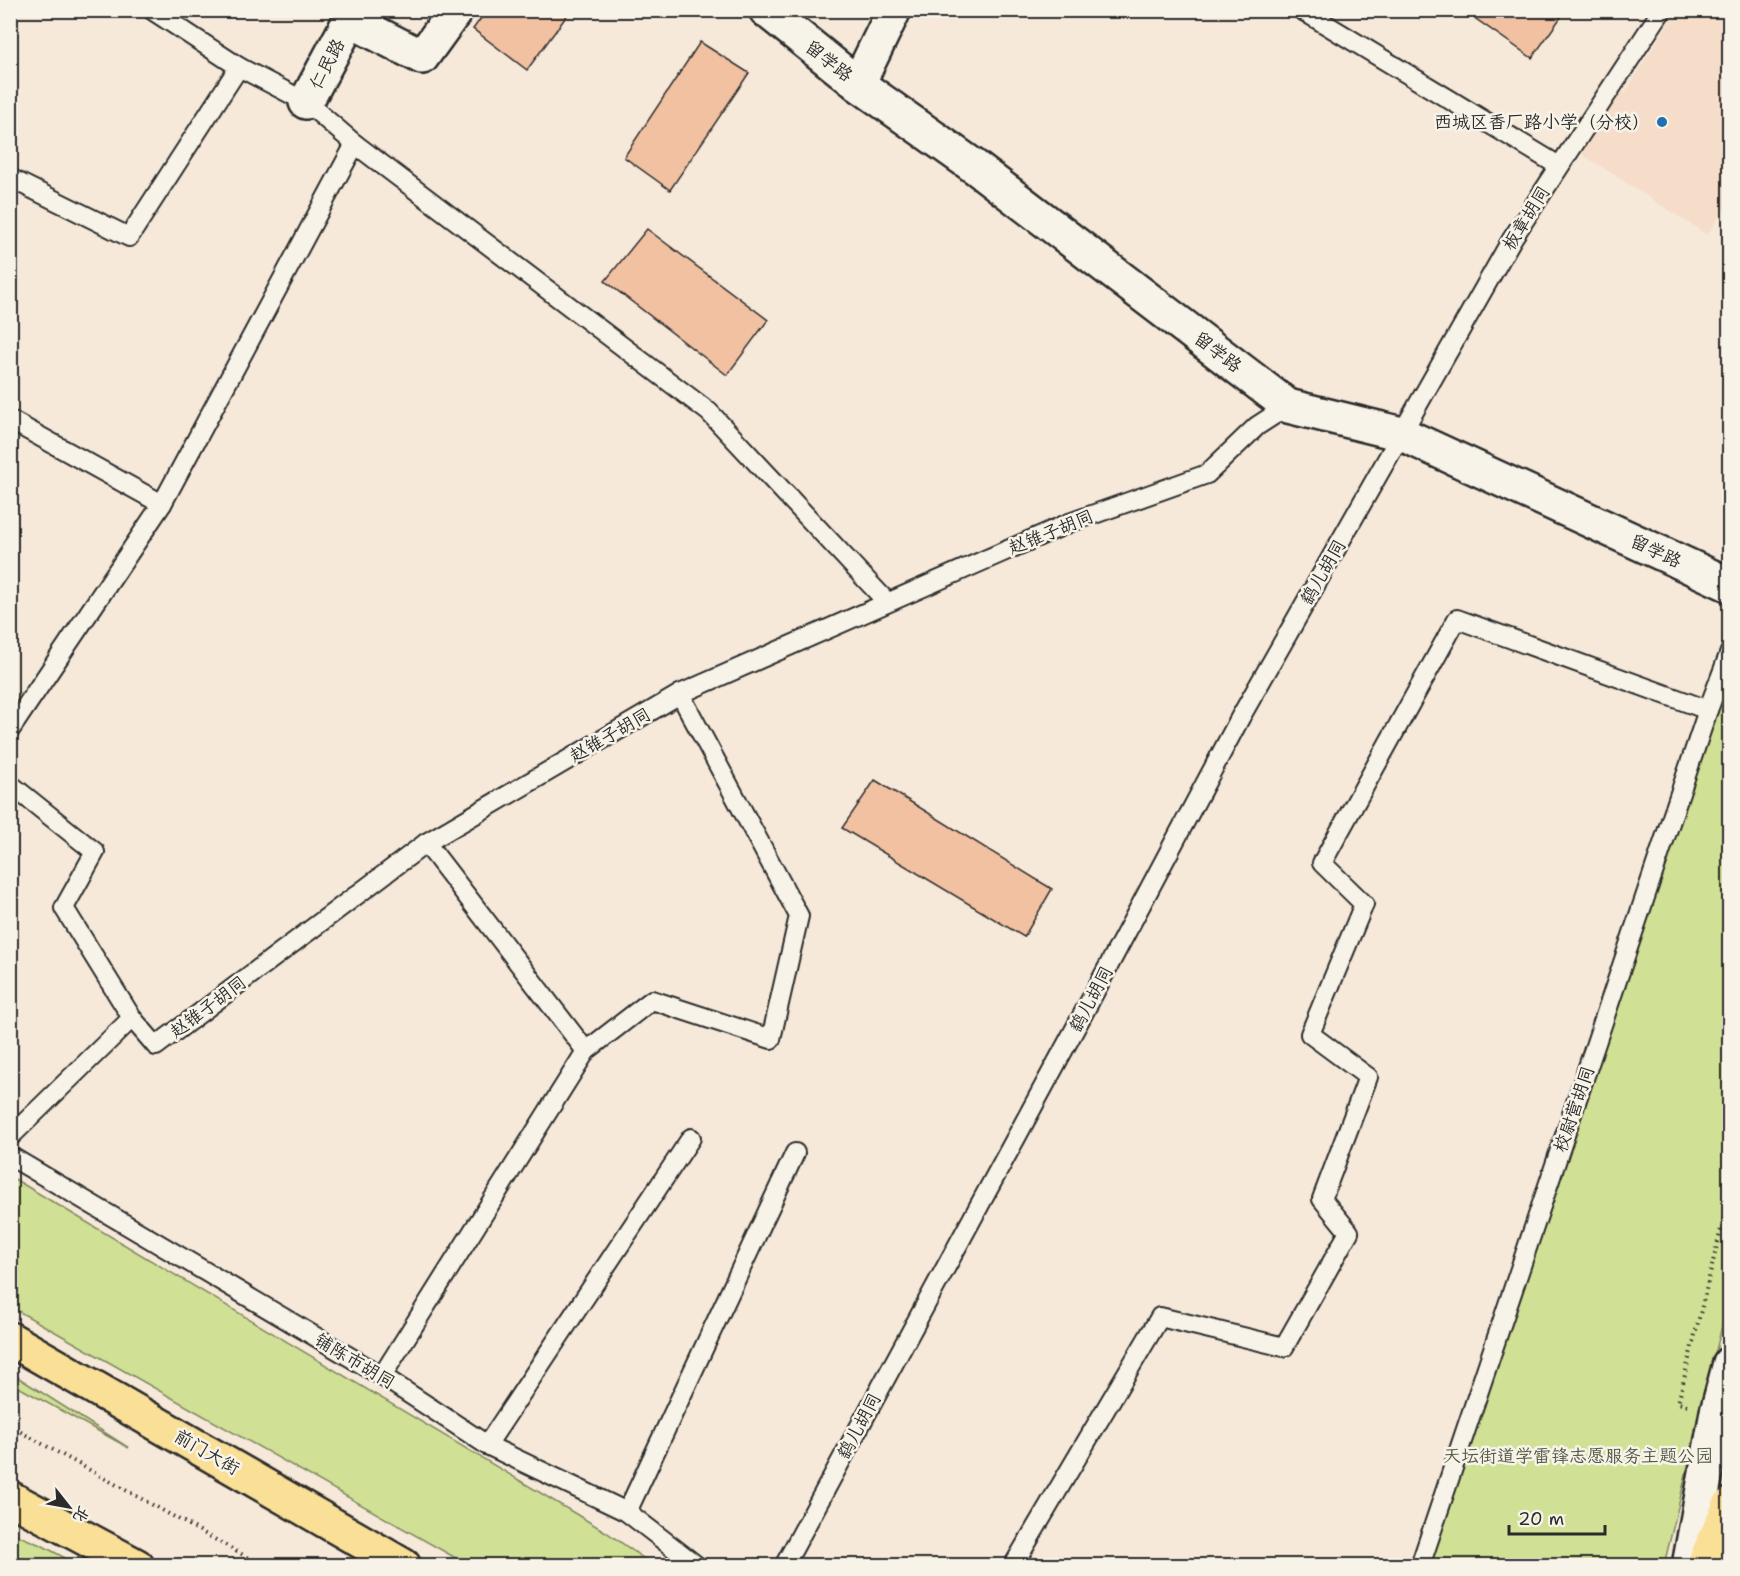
<svg xmlns="http://www.w3.org/2000/svg" width="1740" height="1576" viewBox="0 0 1740 1576" font-family="'Shantell Sans','LXGW WenKai TC',sans-serif">
	<rect width="100%" height="100%" fill="#f6e9da"/>
	<filter id="ink" filterUnits="userSpaceOnUse"><feTurbulence type="fractalNoise" baseFrequency=".0167" numOctaves="2"/><feDisplacementMap in="SourceGraphic" scale="12" xChannelSelector="R" yChannelSelector="G"/><feConvolveMatrix kernelMatrix="1 2 1 2 8 2 1 2 1" color-interpolation-filters="sRGB"/></filter>
	<g filter="url(#ink)">
		<!-- built -->
		<polygon fill="#f5ddc9" points="1675,11 1729,11 1729,202 1707,235 1577,151 1616,88 1625,93"/>
		<!-- green -->
		<g fill="#d0e094" stroke="#7e8660" stroke-width="1.5">
			<polygon points="1729,679 1729,1297 1664,1565 1426,1566"/>
			<polygon points="11,1177 606,1532 653,1565 468,1565 11,1307"/>
			<polygon points="11,1373 129,1448 11,1383"/>
			<polygon points="10,1532 43,1546 78,1565 11,1565"/>
		</g>
		<!-- building -->
		<g fill="#f2c1a2" stroke="#2b2b2b" stroke-width="1.5">
			<polygon points="487,10 571,10 527,70 473,29"/>
			<polygon points="1482,10 1566,10 1532,58 1476,19"/>
			<polygon points="700,42 749,73 670,190 624,157"/>
			<polygon points="647,229 768,320 727,375 605,281"/>
			<polygon points="875,780 1052,889 1024,937 842,828"/>
		</g>
		<g fill="none" stroke-linecap="round" stroke-linejoin="round">
			<!-- lane casing -->
			<g stroke="#2b2b2b" stroke-width="22">
				<g id="lane">
					<polyline points="152,10 239,67 306,102 355,144 709,412 887,602"/>
					<polyline points="1302,10 1559,166"/>
					<polyline points="10,178 129,237 239,67"/>
					<polyline points="10,420 162,504"/>
					<polyline points="10,730 162,504 355,144"/>
					<polyline points="10,784 95,852 64,908 132,1018"/>
					<polyline points="426,843 586,1051 652,1000 771,1039 799,916 680,694"/>
					<polyline points="10,1137 132,1018 156,1046 426,843 680,694 1069,523 1207,474 1257,426 1288,406"/>
					<polyline points="10,1156 382,1376 487,1445 627,1512 697,1566"/>
					<polyline points="382,1376 586,1051"/>
					<polyline points="487,1445 691,1138"/>
					<polyline points="627,1512 795,1153"/>
					<polyline points="784,1566 1083,1014 1240,718 1512,239 1662,10"/>
					<polyline points="1013,1566 1160,1317 1284,1347 1349,1232 1322,1199 1368,1077 1310,1034 1364,904 1322,863 1457,619 1708,710"/>
					<polyline points="1420,1566 1708,710 1730,652"/>
				</g>
			</g>
			<!-- street casing -->
			<g stroke="#2b2b2b" stroke-width="38">
				<g id="street">
					<polyline points="766,10 858,84 975,167 1288,406 1402,434 1730,585"/>
					<polyline points="858,84 894,10"/>
					<polyline points="306,102 350,20 422,57 456,10"/>
				</g>
			</g>
			<!-- secondary casing -->
			<g stroke="#2b2b2b" stroke-width="38">
				<polyline id="secondary" points="1689,1566 1717,1412 1730,1363"/>
			</g>
			<!-- primary casing -->
			<g stroke="#2b2b2b" stroke-width="38">
				<g id="primary">
					<polyline points="10,1339 404,1566"/>
					<polyline points="10,1498 137,1566"/>
					<polyline points="1703,1566 1730,1505"/>
				</g>
			</g>
			<!-- path -->
			<g stroke="#2b2b2b" stroke-width="4" stroke-dasharray="1.5 4.5" stroke-linecap="butt">
				<polyline points="1687,1405 1678,1403 1730,1193"/>
				<polyline points="10,1426 263,1566"/>
			</g>
			<!-- lane -->
			<use href="#lane" stroke="#f7f3e8" stroke-width="18"/>
			<!-- street -->
			<use href="#street" stroke="#f7f3e8" stroke-width="33"/>
			<!-- secondary -->
			<use href="#secondary" stroke="#f7f3e8" stroke-width="33"/>
			<!-- primary -->
			<use href="#primary" stroke="#fadf96" stroke-width="33"/>
		</g>
	</g>
	<!-- markers -->
	<circle fill="#1f6fb2" stroke="#f7f3e8" stroke-width="2" cx="1662" cy="122" r="6"/>
	<g text-anchor="middle" stroke-width="5" stroke-linejoin="round" paint-order="stroke">
		<!-- street labels -->
		<g font-size="18" fill="#2b2b2b" stroke="#f7f3e8">
			<text transform="translate(829 61) rotate(38)" y="6">留学路</text>
			<text transform="translate(327 64) rotate(-62)" y="6">仁民路</text>
			<text transform="translate(1526 218) rotate(-58)" y="6">板章胡同</text>
			<text transform="translate(1218 352) rotate(37)" y="6">留学路</text>
			<text transform="translate(1051 532) rotate(-22)" y="6">赵锥子胡同</text>
			<text transform="translate(1656 551) rotate(25)" y="6">留学路</text>
			<text transform="translate(1323 572) rotate(-60)" y="6">鹞儿胡同</text>
			<text transform="translate(610 735) rotate(-30)" y="6">赵锥子胡同</text>
			<text transform="translate(1091 999) rotate(-62)" y="6">鹞儿胡同</text>
			<text transform="translate(208 1007) rotate(-37)" y="6">赵锥子胡同</text>
			<text transform="translate(1574 1109) rotate(-71)" y="6">校尉营胡同</text>
			<text transform="translate(355 1361) rotate(31)" y="6">铺陈市胡同</text>
			<text transform="translate(859 1426) rotate(-62)" y="6">鹞儿胡同</text>
			<text transform="translate(207 1452) rotate(30)" y="6">前门大街</text>
		</g>
		<!-- poi labels -->
		<g font-size="18" fill="#2b2b2b" stroke="#f7f3e8" text-anchor="end">
			<text x="1650" y="128">西城区香厂路小学（分校）</text>
		</g>
		<!-- park labels -->
		<g font-size="18" fill="#545845" stroke="#f7f3e8">
			<text x="1578" y="1462">天坛街道学雷锋志愿服务主题公园</text>
		</g>
	</g>
	<!-- margin -->
	<rect width="1740" height="1576" fill="none" stroke="#f7f3e8" stroke-width="36"/>
	<rect x="18" y="18" width="1704" height="1540" fill="none" stroke="#2b2b2b" stroke-width="2" filter="url(#ink)"/>
	<!-- north arrow -->
	<g transform="translate(69 1507) rotate(121)" stroke="#f7f3e8" stroke-width="4.5" paint-order="stroke">
	<path d="M0-4.5L10 22L0 15L-10 22Z" fill="#2b2b2b"/>
	<text y="-9" font-size="16" font-weight="bold" text-anchor="middle" fill="#2b2b2b">北</text>
	</g>
	<!-- scale -->
	<path d="M1509 1525v9h96v-9" fill="none" stroke="#2b2b2b" stroke-width="3"/>
	<text x="1518" y="1525" font-size="18" fill="#2b2b2b" stroke="#f7f3e8" stroke-width="4.5" paint-order="stroke">20 m</text>
</svg>
